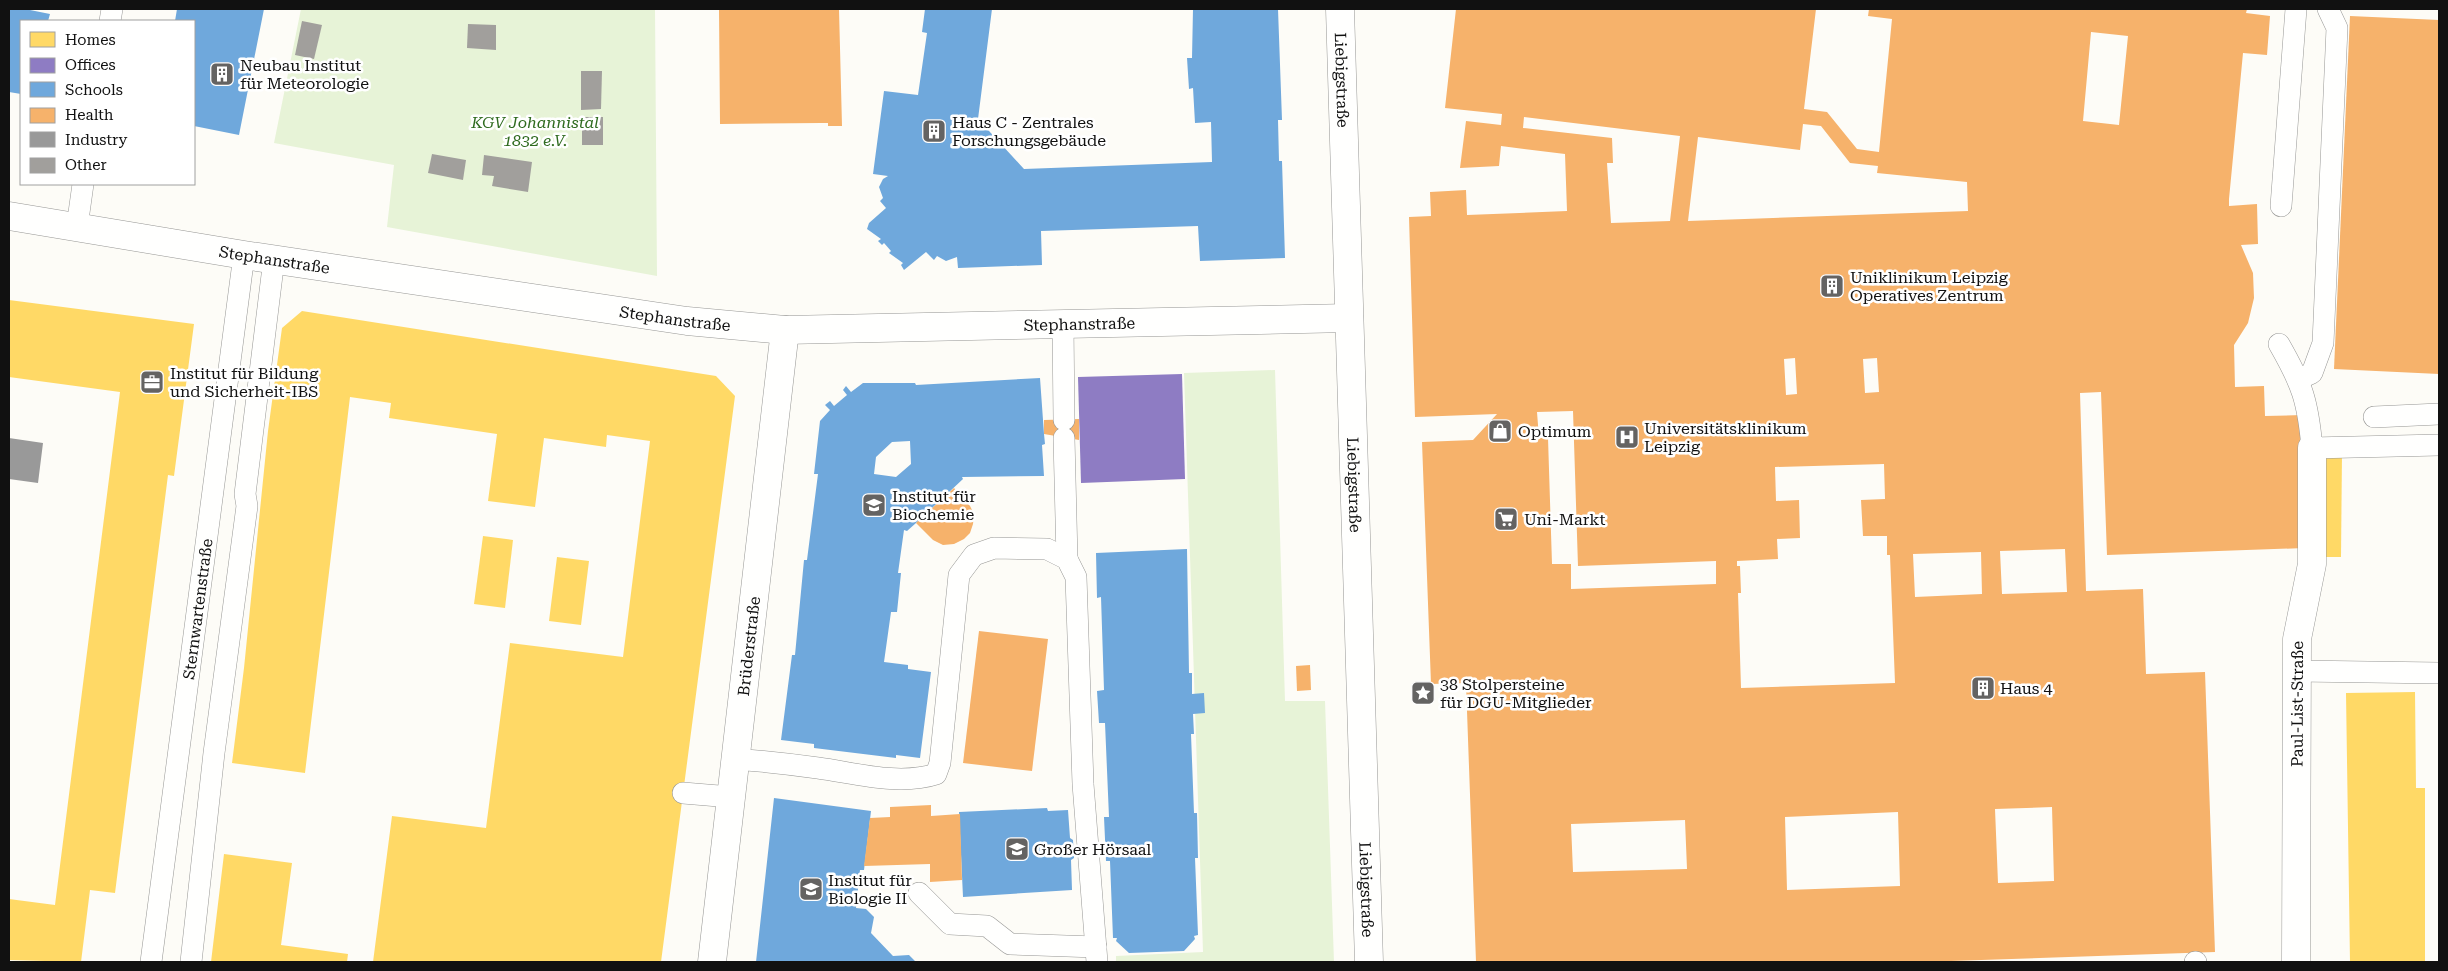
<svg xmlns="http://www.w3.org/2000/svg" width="2448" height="971" viewBox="0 0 2448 971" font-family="'Roboto Serif',serif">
	<rect width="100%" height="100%" fill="#fdfcf7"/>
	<!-- green -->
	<g fill="#e7f3d7">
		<polygon points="301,9 655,9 657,276 387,227 394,165 274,143"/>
		<polygon points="1275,370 1285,701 1325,701 1334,962 1116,962 1116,956 1203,952 1184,373"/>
	</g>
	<!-- homes -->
	<g fill="#ffd966">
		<polygon points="9,300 194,324 174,476 168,475 115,893 90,890 81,962 9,960 9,899 55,905 120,392 9,377"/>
		<polygon points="302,311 716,376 735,396 661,962 373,962 392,816 486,828 510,643 623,657 650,441 607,435 606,447 544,438 535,507 488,501 497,434 389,418 391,403 350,397 305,773 232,763 244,668 268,431 282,328"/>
		<polygon points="2342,453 2341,557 2304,557 2303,454"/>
		<polygon points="483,536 513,540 505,608 474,604"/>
		<polygon points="557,557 589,561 581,625 549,621"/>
		<polygon points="2415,692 2416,788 2425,788 2425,962 2350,962 2346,693"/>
		<polygon points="224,854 292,863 281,945 348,954 347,962 211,962"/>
	</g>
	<!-- offices -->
	<polygon fill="#8e7cc3" points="1182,374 1185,479 1081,483 1078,377"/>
	<!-- schools -->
	<g fill="#6fa8dc" fill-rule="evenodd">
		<polygon points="9,9 25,9 50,14 48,21 21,21 21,94 9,92"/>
		<polygon points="177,9 264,9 239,135 194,126 194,21 175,21"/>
		<polygon points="925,9 992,9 978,119 1024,169 1212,162 1211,122 1195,123 1193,88 1189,89 1187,58 1192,58 1193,9 1278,9 1282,120 1278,120 1279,161 1282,161 1285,258 1200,261 1198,226 1041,231 1042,265 958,268 957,257 946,261 937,256 934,260 926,252 904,270 901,265 903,263 889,253 891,251 884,243 882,245 878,241 881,239 867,229 869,223 886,208 880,201 883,198 879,187 883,179 888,176 873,174 884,91 918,95 927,33 922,32"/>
		<path d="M1040,378L1044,434L1045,444L1042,445L1044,476L962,477L963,479L916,523L907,531L904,530L898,573H901L897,612H891L884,662L908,665V669L931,672L920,758L896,755V758L814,748V744L781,740L792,655H795L804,560H807L818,474H814L820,421L830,410L825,405L830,401L834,406L847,395L843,390L846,386L851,392L863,383H915L916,385ZM910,441L911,464L896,477L874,474L876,457L892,442Z"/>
		<polygon points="1187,549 1189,673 1192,673 1192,694 1204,693 1205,713 1193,714 1194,734 1191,734 1194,813 1197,813 1198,858 1195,858 1198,935 1194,936 1195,939 1184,951 1129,953 1116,941 1117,938 1113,938 1110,861 1106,861 1104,817 1109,817 1105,723 1099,723 1097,691 1104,690 1101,597 1097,598 1096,553"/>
		<polygon points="774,798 871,811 864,870 860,870 856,908 866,909 874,917 871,933 893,956 909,955 916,962 756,962"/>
		<polygon points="1047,808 1048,811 1068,810 1070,838 1073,840 1074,858 1071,860 1072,890 963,897 959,812"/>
	</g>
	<!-- health -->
	<g fill="#f6b26b" fill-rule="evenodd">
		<polygon points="719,9 839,9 842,126 828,126 828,123 821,123 720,124"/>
		<path d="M1456,9H1816L1804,109L1827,112L1857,149L1879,152L1892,19L1868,16L1869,9H2247L2246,13L2270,16L2267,55L2243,53L2229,199V206L2257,204L2258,244L2241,245L2253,273L2254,298L2248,323L2234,345L2235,387L2264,386L2265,416L2302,415L2304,548L2107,555L2101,392L2080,393L2086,591L2143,589L2146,674L2205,672L2215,952L1921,962H1476L1466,683L1431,684L1422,442L1473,440L1497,414L1415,417L1409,217L1431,216L1430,192L1466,190L1467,215L1567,211L1565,154L1501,146L1499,166L1460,168L1466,121L1501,125L1502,114L1445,108ZM2091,32L2128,36L2119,125L2083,121ZM1524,117L1680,136L1670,221L1611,223L1607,163H1613L1612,138L1523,128ZM1803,124L1821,126L1850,163L1878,166L1877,173L1967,182L1968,211L1688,221L1698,137L1800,150ZM1795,358L1797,394L1786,395L1784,359ZM1877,358L1879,392L1865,393L1863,359ZM1573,411L1578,566L1716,561V584L1571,589V564H1552L1548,438H1539L1537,412ZM1884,464L1885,499L1861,500L1863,536H1887V555H1890L1895,683L1741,688L1738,593H1741L1740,566H1737V561L1778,559L1777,539L1800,538L1799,500L1776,501L1775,467ZM2065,549L2067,592L2002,594L2000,551ZM1981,552L1982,594L1915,597L1913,554ZM2052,807L2054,881L1998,883L1995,809ZM1898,812L1900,886L1787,890L1785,817ZM1685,820L1687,869L1573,872L1571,824Z"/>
		<polygon points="2350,16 2439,20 2439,374 2334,369"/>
		<polygon points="1079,419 1079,440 1044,434 1044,420"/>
		<polygon points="954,488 970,506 974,514 973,524 970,533 964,539 954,544 943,545 933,540 916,523"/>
		<polygon points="979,631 1048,639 1032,771 963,763"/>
		<polygon points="1310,665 1311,690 1297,691 1296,666"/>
		<polygon points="931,805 931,816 960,814 962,880 930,882 930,864 864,866 870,818 890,817 890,807"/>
	</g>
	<!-- industry -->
	<polygon fill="#999" points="9,438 43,443 38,483 9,479"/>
	<!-- building -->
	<g fill="#a19f9c">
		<polygon points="302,21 322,25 314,59 295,55"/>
		<polygon points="468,24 496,25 496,50 467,48"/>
		<polygon points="581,71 602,71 601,109 581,110"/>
		<rect x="582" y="117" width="21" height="28"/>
		<polygon points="432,154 466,160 463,180 428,173"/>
		<polygon points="484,155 532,162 528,192 492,186 494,176 482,175"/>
	</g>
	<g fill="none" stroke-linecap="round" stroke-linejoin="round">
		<!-- lane casing -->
		<g stroke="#979795" stroke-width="22">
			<g id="lane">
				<polyline points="110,21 112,9"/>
				<polyline points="2281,206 2296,9"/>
				<polyline points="77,227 83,184"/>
				<polyline points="1063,325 1064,420"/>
				<path d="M2279,344C2302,384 2308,401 2312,448L2439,445"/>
				<polyline points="2299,379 2312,373 2323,343 2337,28 2328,9"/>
				<polyline points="2374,417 2439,414"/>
				<polyline points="1064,438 1067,559"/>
				<polyline points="2298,671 2439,673"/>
				<path d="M734,759C762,761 790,764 818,768C855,773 899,786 936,774L940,763L959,575L974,555L994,548L1047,549L1067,559L1076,577L1083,784L1097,962"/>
				<polyline points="683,793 731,797"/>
				<polyline points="919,893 950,924 987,926 1010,944 1096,947"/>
				<path id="s1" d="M151,962L244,255"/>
				<polyline points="191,962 214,753 247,506 245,494 274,259"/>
				<polyline points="2195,962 2196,962"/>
			</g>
		</g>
		<!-- street casing -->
		<g stroke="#979795" stroke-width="29">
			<g id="street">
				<path id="s2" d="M1340,9L1369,962"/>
				<path id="s3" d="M9,216L244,255L687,321L785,330L1349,318"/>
				<path id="s4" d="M712,962L785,330"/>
				<path id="s5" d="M2296,962L2297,639L2312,564V448"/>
			</g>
		</g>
		<!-- lane -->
		<use href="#lane" stroke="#fffffe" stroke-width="21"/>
		<!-- street -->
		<use href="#street" stroke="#fffffe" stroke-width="28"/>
	</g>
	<!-- icons -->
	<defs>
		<g id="building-square" transform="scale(1.25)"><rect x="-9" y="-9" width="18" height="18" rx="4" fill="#646362" stroke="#fff"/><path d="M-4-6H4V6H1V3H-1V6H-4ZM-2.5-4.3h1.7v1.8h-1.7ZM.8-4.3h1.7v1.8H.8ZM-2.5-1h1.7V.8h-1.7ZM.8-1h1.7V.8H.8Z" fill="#fff"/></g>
		<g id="office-square" transform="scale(1.25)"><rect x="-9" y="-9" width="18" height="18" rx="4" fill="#646362" stroke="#fff"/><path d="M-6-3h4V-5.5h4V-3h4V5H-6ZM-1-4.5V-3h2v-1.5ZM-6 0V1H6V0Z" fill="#fff"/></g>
		<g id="shop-square" transform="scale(1.25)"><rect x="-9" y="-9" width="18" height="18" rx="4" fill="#646362" stroke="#fff"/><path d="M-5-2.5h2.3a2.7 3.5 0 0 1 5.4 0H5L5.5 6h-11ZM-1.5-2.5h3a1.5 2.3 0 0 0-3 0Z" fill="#fff"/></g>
		<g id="hospital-square" transform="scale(1.25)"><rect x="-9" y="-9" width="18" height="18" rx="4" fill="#646362" stroke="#fff"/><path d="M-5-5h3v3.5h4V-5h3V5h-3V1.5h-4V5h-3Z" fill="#fff"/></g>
		<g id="university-square" transform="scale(1.25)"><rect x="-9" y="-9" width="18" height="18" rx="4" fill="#646362" stroke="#fff"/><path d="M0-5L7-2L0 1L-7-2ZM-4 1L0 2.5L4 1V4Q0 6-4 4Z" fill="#fff"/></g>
		<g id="supermarket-square" transform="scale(1.25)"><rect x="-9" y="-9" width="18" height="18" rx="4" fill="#646362" stroke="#fff"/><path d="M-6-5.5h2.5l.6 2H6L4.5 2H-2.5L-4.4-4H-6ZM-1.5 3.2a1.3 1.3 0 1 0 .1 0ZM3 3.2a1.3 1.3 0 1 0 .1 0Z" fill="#fff"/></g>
		<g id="sight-square" transform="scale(1.25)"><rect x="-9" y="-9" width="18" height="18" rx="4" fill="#646362" stroke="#fff"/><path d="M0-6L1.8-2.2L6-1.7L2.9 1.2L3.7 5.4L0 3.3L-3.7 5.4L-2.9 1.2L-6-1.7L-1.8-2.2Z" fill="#fff"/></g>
	</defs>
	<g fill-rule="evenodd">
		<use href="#building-square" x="222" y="74"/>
		<use href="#building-square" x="934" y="131"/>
		<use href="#building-square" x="1832" y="286"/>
		<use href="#office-square" x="152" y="382"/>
		<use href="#shop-square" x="1500" y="431"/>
		<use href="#hospital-square" x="1627" y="437"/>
		<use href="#university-square" x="874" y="505"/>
		<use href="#supermarket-square" x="1506" y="519"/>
		<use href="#building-square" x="1983" y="688"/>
		<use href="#sight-square" x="1423" y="693"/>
		<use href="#university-square" x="1017" y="849"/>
		<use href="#university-square" x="811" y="889"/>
	</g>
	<g text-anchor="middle" stroke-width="5" stroke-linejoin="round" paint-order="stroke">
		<!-- poi labels -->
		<g font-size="16" fill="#111" stroke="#fff" text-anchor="start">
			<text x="240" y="71">Neubau Institut<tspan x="240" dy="18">für Meteorologie</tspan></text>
			<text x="952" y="128">Haus C - Zentrales<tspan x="952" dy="18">Forschungsgebäude</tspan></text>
			<text x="1850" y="283">Uniklinikum Leipzig<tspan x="1850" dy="18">Operatives Zentrum</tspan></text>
			<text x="170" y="379">Institut für Bildung<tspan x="170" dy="18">und Sicherheit-IBS</tspan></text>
			<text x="1644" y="434">Universitätsklinikum<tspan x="1644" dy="18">Leipzig</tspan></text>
			<text x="1518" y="437">Optimum</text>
			<text x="892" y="502">Institut für<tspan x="892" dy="18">Biochemie</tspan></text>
			<text x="1524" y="525">Uni-Markt</text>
			<text x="1440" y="690">38 Stolpersteine<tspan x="1440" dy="18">für DGU-Mitglieder</tspan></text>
			<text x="2000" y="694">Haus 4</text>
			<text x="1034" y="855">Großer Hörsaal</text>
			<text x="828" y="886">Institut für<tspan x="828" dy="18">Biologie II</tspan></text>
		</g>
		<!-- street labels -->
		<g font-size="16" fill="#111" stroke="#fff">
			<text dy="6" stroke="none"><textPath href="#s2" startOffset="71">Liebigstraße</textPath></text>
			<text dy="6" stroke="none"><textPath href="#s3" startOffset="269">Stephanstraße</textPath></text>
			<text dy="6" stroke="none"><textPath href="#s3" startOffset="674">Stephanstraße</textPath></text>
			<text dy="6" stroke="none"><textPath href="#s3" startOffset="1079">Stephanstraße</textPath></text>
			<text dy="6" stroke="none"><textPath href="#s2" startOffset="476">Liebigstraße</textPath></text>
			<text dy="6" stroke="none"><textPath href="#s1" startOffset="356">Sternwartenstraße</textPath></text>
			<text dy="6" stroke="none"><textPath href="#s4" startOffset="318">Brüderstraße</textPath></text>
			<text dy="6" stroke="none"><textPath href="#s5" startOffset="258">Paul-List-Straße</textPath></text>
			<text dy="6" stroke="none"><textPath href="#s2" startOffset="881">Liebigstraße</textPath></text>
		</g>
		<!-- park labels -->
		<g font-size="16" font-style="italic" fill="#2f6b1f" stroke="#fff">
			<text x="535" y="128">KGV Johannistal<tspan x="535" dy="18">1832 e.V.</tspan></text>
		</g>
	</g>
	<!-- border -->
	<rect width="2448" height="971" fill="none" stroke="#111111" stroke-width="20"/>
	<!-- legend -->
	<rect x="20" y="20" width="175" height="165" fill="#ffffff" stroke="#a0a0a0"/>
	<rect x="30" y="32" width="25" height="15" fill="#ffd966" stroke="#a0a0a0"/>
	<text x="65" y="45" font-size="15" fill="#111111">Homes</text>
	<rect x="30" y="58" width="25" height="15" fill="#8e7cc3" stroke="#a0a0a0"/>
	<text x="65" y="70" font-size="15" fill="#111111">Offices</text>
	<rect x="30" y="82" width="25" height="15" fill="#6fa8dc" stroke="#a0a0a0"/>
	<text x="65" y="95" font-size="15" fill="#111111">Schools</text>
	<rect x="30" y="108" width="25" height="15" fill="#f6b26b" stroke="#a0a0a0"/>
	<text x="65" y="120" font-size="15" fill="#111111">Health</text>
	<rect x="30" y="132" width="25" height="15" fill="#999999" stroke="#a0a0a0"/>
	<text x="65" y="145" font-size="15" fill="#111111">Industry</text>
	<rect x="30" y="158" width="25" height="15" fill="#a19f9c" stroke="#a0a0a0"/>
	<text x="65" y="170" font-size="15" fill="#111111">Other</text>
</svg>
